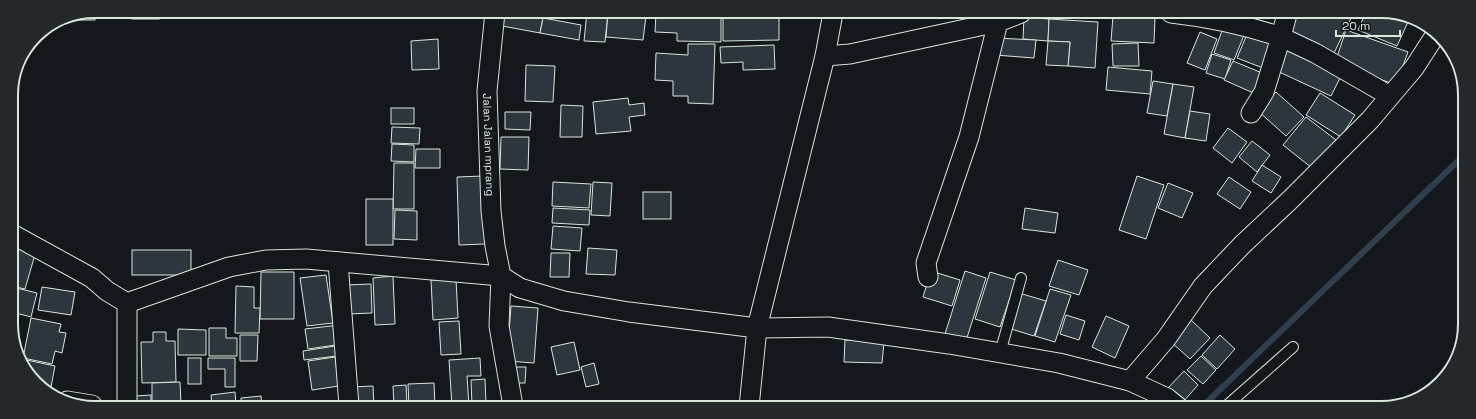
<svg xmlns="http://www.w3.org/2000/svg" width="1476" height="419" viewBox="0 0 1476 419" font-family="'Space Grotesk',sans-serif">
	<rect width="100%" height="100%" fill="#14181c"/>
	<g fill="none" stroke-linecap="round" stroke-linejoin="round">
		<!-- stream -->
		<polyline stroke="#2f3f4d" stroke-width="6" points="1202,407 1463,156"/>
	</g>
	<!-- building -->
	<g fill="#2c363c" stroke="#d8e6dc">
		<polygon points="95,11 95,20 74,20 74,15"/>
		<rect x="132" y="11" width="27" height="8"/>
		<polygon points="331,12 349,12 349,14 331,15"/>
		<polygon points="505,12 543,18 540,33 502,26"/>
		<polygon points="555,12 571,12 571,14"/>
		<polygon points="587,12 608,13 605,42 584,41"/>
		<polygon points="595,12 646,12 646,16"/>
		<polygon points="677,12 721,12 721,42 677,41 677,33 655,32 656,14 677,14"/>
		<polygon points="608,13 646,16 643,40 606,37"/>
		<polygon points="723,13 779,13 779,40 723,41"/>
		<polygon points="1293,14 1353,14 1333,55 1284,31"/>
		<polygon points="1365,14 1389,14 1408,22 1397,46 1358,30"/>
		<polygon points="72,15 72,20 59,20 63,17"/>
		<polygon points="1113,16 1155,17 1154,43 1111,41"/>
		<polygon points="1024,17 1049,19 1048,41 1023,39"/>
		<polygon points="543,18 581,25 579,40 540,33"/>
		<polygon points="1049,19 1098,22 1095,68 1068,66 1070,42 1048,41"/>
		<polygon points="1223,28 1244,35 1234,60 1214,53"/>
		<polygon points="1346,30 1408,52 1396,85 1335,63"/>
		<polygon points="1200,32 1217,39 1205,70 1187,63"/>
		<polygon points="1248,32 1273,42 1263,68 1237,58"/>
		<polygon points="996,38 1036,40 1034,58 995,55"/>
		<polygon points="438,39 439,69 412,70 411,41"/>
		<polygon points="1048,41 1070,42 1068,66 1046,65"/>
		<polygon points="1138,43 1139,66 1113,66 1112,44"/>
		<polygon points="688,44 715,44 713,104 688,103 688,96 673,96 673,81 655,80 656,53 688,55"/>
		<polygon points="774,45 775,69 743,70 743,62 721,63 720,47"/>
		<polygon points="1287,46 1343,72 1331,96 1275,70"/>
		<polygon points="1212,54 1231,60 1225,79 1206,73"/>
		<polygon points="1233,61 1267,75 1258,95 1224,80"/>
		<polygon points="526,65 555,66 553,102 525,101"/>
		<polygon points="1108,67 1152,71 1150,94 1106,90"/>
		<polygon points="1153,81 1173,84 1167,116 1147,113"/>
		<polygon points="1173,84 1194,87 1185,138 1164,134"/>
		<polygon points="1276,92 1304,117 1286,136 1258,111"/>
		<polygon points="1320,93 1355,115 1341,137 1306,115"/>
		<polygon points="628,98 629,105 644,103 645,115 629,117 631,131 596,134 593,102"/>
		<polygon points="561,105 583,106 582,137 560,137"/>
		<rect x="391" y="108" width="23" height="16"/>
		<polygon points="1190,111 1210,114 1206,141 1185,138"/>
		<polygon points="505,112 531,112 530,130 505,129"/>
		<polygon points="1306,117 1340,143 1317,172 1283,145"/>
		<polygon points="392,127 420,128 419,144 391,143"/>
		<polygon points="1228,128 1247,142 1232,163 1213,148"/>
		<polygon points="501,137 529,137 528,170 500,169"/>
		<polygon points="1252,141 1270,155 1257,172 1239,157"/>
		<polygon points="392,144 414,145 414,162 391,161"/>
		<polygon points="416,149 440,149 440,168 415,168"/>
		<polygon points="394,163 414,163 414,209 393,209"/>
		<polygon points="1262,165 1281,177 1271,193 1252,181"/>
		<polygon points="483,176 485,244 459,245 457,177"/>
		<polygon points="1137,176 1164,185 1146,239 1119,230"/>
		<polygon points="1229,177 1251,192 1240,209 1217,194"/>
		<polygon points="553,182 591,184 589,208 552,206"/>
		<polygon points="593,182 612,183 610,216 591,215"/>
		<polygon points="1168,183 1193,193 1182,218 1158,208"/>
		<rect x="643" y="192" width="28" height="27"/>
		<rect x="366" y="199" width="27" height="46"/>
		<polygon points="553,208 590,210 589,225 552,223"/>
		<polygon points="1025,208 1058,213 1055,233 1022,229"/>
		<polygon points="395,210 417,211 417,240 394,239"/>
		<polygon points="553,226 582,228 580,251 551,249"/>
		<polygon points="13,245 36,251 25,289 12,286"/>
		<polygon points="588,248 617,250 615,275 586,274"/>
		<rect x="132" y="250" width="59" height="25"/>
		<polygon points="551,253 570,253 569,277 550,277"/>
		<polygon points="1058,260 1088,270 1079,295 1049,286"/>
		<polygon points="931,271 960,280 952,306 923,297"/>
		<polygon points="965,271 986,278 965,344 944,337"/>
		<polygon points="261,272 294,272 294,319 260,319"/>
		<polygon points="990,272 1016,280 1000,327 975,319"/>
		<polygon points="326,275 333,323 307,326 300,278"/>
		<polygon points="393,276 395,324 375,325 373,278"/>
		<polygon points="456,279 458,318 433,320 431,280"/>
		<polygon points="371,284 372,313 347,314 346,285"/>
		<polygon points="236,286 254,287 254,308 260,308 259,333 235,333"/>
		<polygon points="12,287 37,293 31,317 12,312"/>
		<polygon points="42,287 75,292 71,315 38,310"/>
		<polygon points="1050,289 1071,295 1055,342 1035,336"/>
		<polygon points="1019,293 1046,301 1034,336 1008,328"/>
		<polygon points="511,306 538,308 534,363 507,361"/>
		<polygon points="1066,315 1085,321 1079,340 1060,334"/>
		<polygon points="1106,316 1129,326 1115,358 1092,347"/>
		<polygon points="31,318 61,324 59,332 66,333 62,353 55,351 52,364 23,358"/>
		<polygon points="1191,320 1210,338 1190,359 1171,342"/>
		<polygon points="459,321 461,354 441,355 439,322"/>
		<polygon points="339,325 342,344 308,349 305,329"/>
		<polygon points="209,328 226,328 226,338 237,338 237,356 209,356"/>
		<polygon points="178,329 206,330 206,355 178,355"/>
		<polygon points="153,332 166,332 166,341 175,341 176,382 142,383 141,342 153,342"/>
		<polygon points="240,335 258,335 257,361 240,361"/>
		<polygon points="1220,335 1235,349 1217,369 1202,355"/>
		<polygon points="845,340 884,342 882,363 844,362"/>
		<polygon points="574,342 580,370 557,375 551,347"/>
		<polygon points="335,346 337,356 304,360 303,351"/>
		<polygon points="1201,356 1216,370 1203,384 1187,370"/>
		<polygon points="335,357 339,386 312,390 308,361"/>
		<rect x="188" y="358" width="13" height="26"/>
		<polygon points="208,358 235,358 235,387 225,387 225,369 208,369"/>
		<polygon points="480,358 481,376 467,376 469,406 452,406 449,360"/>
		<polygon points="22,359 55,366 50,392 35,383"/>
		<polygon points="594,363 599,384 586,387 581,367"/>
		<polygon points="512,367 526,367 525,383 512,383"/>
		<polygon points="1184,371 1198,385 1182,403 1167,389"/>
		<polygon points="485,379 486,404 472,405 471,380"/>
		<polygon points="180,382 181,405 152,405 152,383"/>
		<polygon points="434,383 435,406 409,406 408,384"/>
		<polygon points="406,385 407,406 394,406 393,386"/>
		<polygon points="373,386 374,406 353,406 352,387"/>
		<polygon points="235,392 236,406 212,405 211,395"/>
		<polygon points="151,395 151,405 135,405 135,396"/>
		<polygon points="261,396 262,406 241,406 241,398"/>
		<polygon points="317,402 317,406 297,406 297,405"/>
	</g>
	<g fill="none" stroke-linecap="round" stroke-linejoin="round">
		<!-- service casing -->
		<g stroke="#d8e6dc" stroke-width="12">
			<g id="service">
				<polyline points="1000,353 1021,278"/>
				<polyline points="1224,408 1293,347"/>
			</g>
		</g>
		<!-- minor casing -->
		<g stroke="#d8e6dc" stroke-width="21">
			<g id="minor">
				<path id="s1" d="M495,12L487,91L491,211L495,246L501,276L499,326L513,406"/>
				<polyline points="833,13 825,56 757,328 828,327 949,344 1059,363 1130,381 1167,398 1178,407"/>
				<path d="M1171,13C1208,17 1245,25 1281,37L1287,14"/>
				<polyline points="825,56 850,54 998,22"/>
				<polyline points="1251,113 1264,92 1281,37 1315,53 1390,96"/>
				<polyline points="12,234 92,278 107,291 127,303 229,267 266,260 306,259 501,276 520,288 564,301 629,312 757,328 749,407"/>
				<polyline points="338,262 349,406"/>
				<polyline points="928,277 926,263 969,137 998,22 1021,13"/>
				<polyline points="1130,381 1166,339 1203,286 1242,245 1290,200 1370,120 1414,68 1436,34"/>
				<polyline points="67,401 92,405"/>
				<polyline points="127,405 127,303"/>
			</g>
		</g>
		<!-- service -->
		<use href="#service" stroke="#14181c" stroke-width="10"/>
		<!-- minor -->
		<use href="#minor" stroke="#14181c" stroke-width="19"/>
	</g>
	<g text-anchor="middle" stroke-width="3" stroke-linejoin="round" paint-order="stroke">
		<!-- street labels -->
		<g font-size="11" fill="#d8e6dc" stroke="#14181c">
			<text dy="4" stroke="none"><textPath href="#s1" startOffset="133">Jalan Jalan mprang</textPath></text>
		</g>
	</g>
	<!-- crop -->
	<path d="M0 0H1476V419H0ZM95 18H1381A77 77 0 0 1 1458 95V324A77 77 0 0 1 1381 401H95A77 77 0 0 1 18 324V95A77 77 0 0 1 95 18Z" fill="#24282b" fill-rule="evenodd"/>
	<path fill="none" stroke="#d8e6dc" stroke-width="2" d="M95 18H1381A77 77 0 0 1 1458 95V324A77 77 0 0 1 1381 401H95A77 77 0 0 1 18 324V95A77 77 0 0 1 95 18Z"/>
	<!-- scale -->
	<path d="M1336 30v6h64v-6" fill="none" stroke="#d8e6dc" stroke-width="2"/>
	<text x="1342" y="30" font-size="12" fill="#d8e6dc" stroke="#14181c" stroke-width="3" paint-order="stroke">20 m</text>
</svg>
